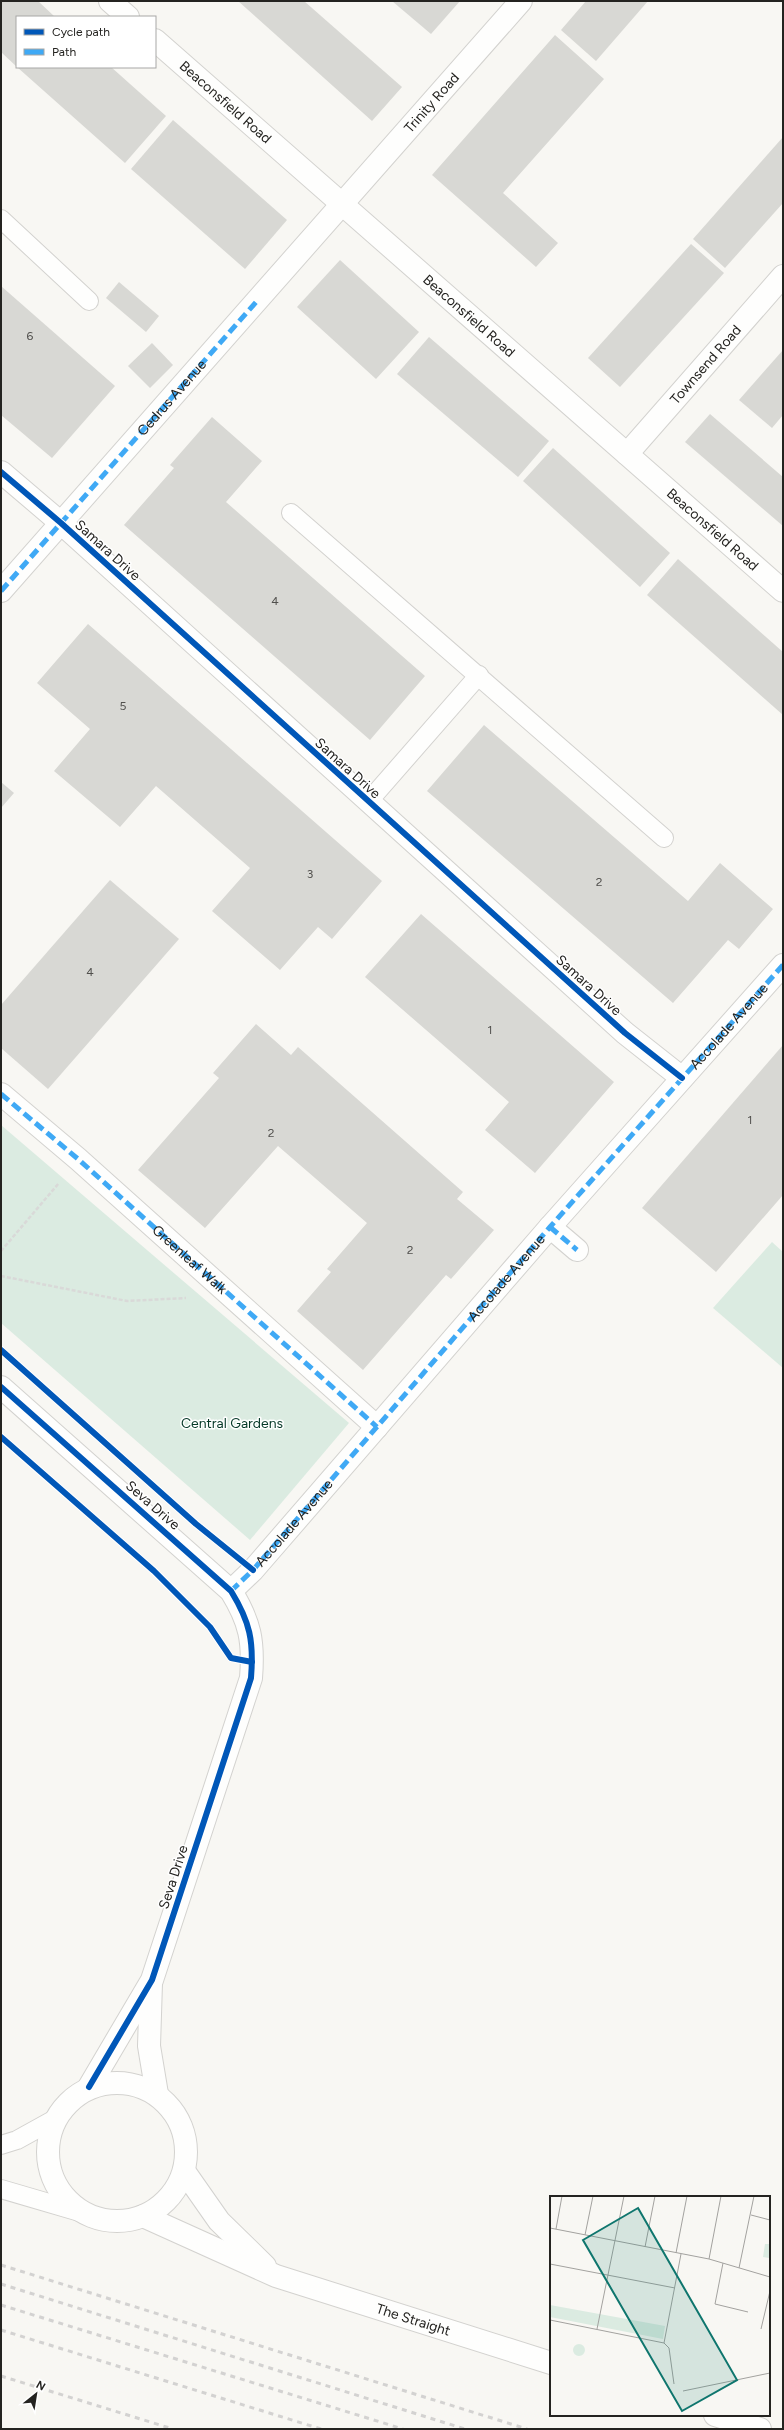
<svg xmlns="http://www.w3.org/2000/svg" width="784" height="2430" viewBox="0 0 784 2430" font-family="Figtree,sans-serif">
	<rect width="100%" height="100%" fill="#f8f7f3"/>
	<!-- green -->
	<g fill="#dbebe1">
		<polygon points="1,1125 349,1423 250,1540 1,1323"/>
		<polygon points="772,1242 783,1252 783,1368 713,1308"/>
	</g>
	<!-- building -->
	<g fill="#d8d8d4">
		<polygon points="1,1 38,1 55,17 17,17 17,67 1,52"/>
		<polygon points="238,1 304,1 402,87 372,121"/>
		<polygon points="392,1 460,1 431,34"/>
		<polygon points="586,1 648,1 596,61 561,30"/>
		<polygon points="555,35 604,79 503,193 558,243 536,267 432,175"/>
		<polygon points="17,67 111,67 166,116 125,163"/>
		<polygon points="173,120 287,220 245,269 131,169"/>
		<polygon points="783,137 783,203 725,268 693,239"/>
		<polygon points="691,244 724,273 620,387 588,358"/>
		<polygon points="340,260 419,332 376,379 297,307"/>
		<polygon points="119,282 159,316 146,332 106,298"/>
		<polygon points="1,286 115,386 52,458 1,415"/>
		<polygon points="429,337 549,441 518,477 397,374"/>
		<polygon points="152,343 173,365 150,388 128,366"/>
		<polygon points="783,350 783,415 772,428 739,400"/>
		<polygon points="710,414 783,477 783,526 685,442"/>
		<polygon points="212,417 262,461 226,502 425,676 370,740 124,525 174,468 170,465"/>
		<polygon points="553,448 670,553 640,587 523,481"/>
		<polygon points="678,559 783,652 783,715 647,595"/>
		<polygon points="88,624 382,881 332,939 318,927 280,970 212,911 250,868 156,786 120,827 54,771 90,729 37,683"/>
		<polygon points="484,725 688,901 720,863 773,909 739,949 728,940 673,1003 427,791"/>
		<polygon points="1,782 14,793 1,808"/>
		<polygon points="110,880 179,939 48,1089 1,1048 1,1005"/>
		<polygon points="421,914 614,1082 535,1173 485,1130 509,1102 365,977"/>
		<polygon points="256,1024 291,1055 298,1047 463,1192 457,1199 494,1230 451,1279 446,1275 363,1370 297,1311 331,1272 327,1269 367,1223 278,1146 205,1228 138,1170 219,1078 213,1073"/>
		<polygon points="783,1045 783,1195 716,1272 642,1208"/>
	</g>
	<g fill="none" stroke-linecap="round" stroke-linejoin="round">
		<!-- service casing -->
		<g stroke="#d3d2cf" stroke-width="20">
			<g id="service">
				<polyline points="1,219 89,301"/>
				<polyline points="291,513 664,838"/>
				<polyline points="368,802 479,675"/>
				<polyline points="1,2145 17,2140 55,2119"/>
				<polyline points="1,2189 83,2213"/>
			</g>
		</g>
		<!-- pedestrian casing -->
		<g stroke="#d3d2cf" stroke-width="24">
			<g id="pedestrian">
				<path id="s1" d="M1,1094L78,1159L377,1427"/>
			</g>
		</g>
		<!-- minor casing -->
		<g stroke="#d3d2cf" stroke-width="24">
			<g id="minor">
				<polyline points="110,1 128,17"/>
				<path id="s2" d="M155,40L783,591"/>
				<path id="s3" d="M627,454L783,276"/>
				<polyline points="1,472 61,523 625,1033 682,1078"/>
				<path id="s4" d="M1,591L521,1"/>
				<polyline points="550,1227 577,1250"/>
				<path d="M1,1387L231,1591C250,1622 254,1641 251,1678L152,1980L89,2087"/>
				<path id="s5" d="M231,1591L253,1570L550,1227L783,965"/>
				<polyline points="151,1983 149,2046 157,2094"/>
				<circle cx="117" cy="2152" r="69"/>
				<polyline points="184,2171 219,2221 265,2266"/>
				<path id="s6" d="M143,2216L276,2276L551,2363"/>
				<polyline points="715,2415 760,2429"/>
			</g>
		</g>
		<!-- path -->
		<g stroke="#d9d9d8" stroke-width="2.5" stroke-dasharray="4 2" stroke-linecap="butt">
			<polyline points="1,1251 59,1183"/>
			<polyline points="1,1276 127,1301 186,1298"/>
		</g>
		<!-- service -->
		<use href="#service" stroke="#fefefd" stroke-width="18"/>
		<!-- pedestrian -->
		<use href="#pedestrian" stroke="#fefefd" stroke-width="22"/>
		<!-- minor -->
		<use href="#minor" stroke="#fefefd" stroke-width="22"/>
		<!-- rail -->
		<g stroke="#d3d2d1" stroke-width="3" stroke-dasharray="5 5" stroke-linecap="butt">
			<polyline points="1,2265 527,2429"/>
			<polyline points="1,2284 465,2429"/>
			<polyline points="1,2305 403,2429"/>
			<polyline points="1,2330 321,2429"/>
			<polyline points="1,2376 173,2429"/>
		</g>
		<!-- quiet -->
		<g stroke="#3fa9f5" stroke-width="5" stroke-dasharray="10 5" stroke-linecap="butt">
			<polyline points="1,591 257,301"/>
			<polyline points="1,1094 78,1159 377,1427"/>
			<polyline points="550,1227 577,1250"/>
			<polyline points="231,1591 253,1570 550,1227 783,965"/>
		</g>
		<!-- cycleway casing -->
		<g stroke="#fff" stroke-width="8">
			<g id="cycleway">
				<polyline points="1,472 61,523 625,1033 682,1078"/>
				<polyline points="1,1350 196,1524 253,1570"/>
				<path d="M1,1387L231,1591C250,1622 254,1641 251,1678L152,1980L89,2087"/>
				<polyline points="1,1437 154,1571 210,1627 231,1658 252,1662"/>
			</g>
		</g>
		<!-- cycleway -->
		<use href="#cycleway" stroke="#0057b8" stroke-width="6"/>
	</g>
	<g text-anchor="middle" stroke-width="3" stroke-linejoin="round" paint-order="stroke">
		<!-- number labels -->
		<g font-size="12" fill="#51504d">
			<text x="30" y="340">6</text>
			<text x="275" y="605">4</text>
			<text x="123" y="710">5</text>
			<text x="310" y="878">3</text>
			<text x="599" y="886">2</text>
			<text x="90" y="976">4</text>
			<text x="490" y="1034">1</text>
			<text x="750" y="1124">1</text>
			<text x="271" y="1137">2</text>
			<text x="410" y="1254">2</text>
		</g>
		<!-- street labels -->
		<g font-size="14" fill="#242320" stroke="#fff">
			<text dy="5" stroke="none"><textPath href="#s2" startOffset="94">Beaconsfield Road</textPath></text>
			<text dy="5" stroke="none"><textPath href="#s4" startOffset="651">Trinity Road</textPath></text>
			<text dy="5" stroke="none"><textPath href="#s2" startOffset="418">Beaconsfield Road</textPath></text>
			<text dy="5" stroke="none"><textPath href="#s3" startOffset="119">Townsend Road</textPath></text>
			<text dy="5" stroke="none"><textPath href="#s4" startOffset="258">Cedrus Avenue</textPath></text>
			<text dy="5" stroke="none"><textPath href="#s2" startOffset="742">Beaconsfield Road</textPath></text>
			<text transform="translate(108 550) rotate(42)" y="5">Samara Drive</text>
			<text transform="translate(348 768) rotate(42)" y="5">Samara Drive</text>
			<text transform="translate(589 985) rotate(42)" y="5">Samara Drive</text>
			<text dy="5" stroke="none"><textPath href="#s5" startOffset="753">Accolade Avenue</textPath></text>
			<text dy="5" stroke="none"><textPath href="#s1" startOffset="251">Greenleaf Walk</textPath></text>
			<text dy="5" stroke="none"><textPath href="#s5" startOffset="417">Accolade Avenue</textPath></text>
			<text transform="translate(153 1505) rotate(41)" y="5">Seva Drive</text>
			<text dy="5" stroke="none"><textPath href="#s5" startOffset="93">Accolade Avenue</textPath></text>
			<text transform="translate(173 1877) rotate(-72)" y="5">Seva Drive</text>
			<text dy="5" stroke="none"><textPath href="#s6" startOffset="290">The Straight</textPath></text>
		</g>
		<!-- park labels -->
		<g font-size="14" fill="#053827" stroke="#fff">
			<text x="232" y="1428">Central Gardens</text>
		</g>
	</g>
	<!-- overview -->
	<g transform="translate(550 2196)">
		<rect width="220" height="220" fill="#f8f7f3"/>
		<path d="M215,48H220L219,62L213,61ZM0,109L115,130L113,143L0,121ZM23 154a6 6 0 1 1 12 0a6 6 0 1 1-12 0Z" fill="#dbebe1"/>
		<path fill="none" stroke="#a3a29f" stroke-width="1" d="M201,19L220,24M0,32L159,63L220,81M6,33L12,0M35,39L43,0M95,51L105,0M126,57L137,0M159,63L171,0M173,67L165,108L198,116M0,68L125,92M189,72L204,0M0,124L114,147L119,152L124,188M47,133L74,0M211,133L220,95M114,147L131,58M133,195L220,177"/>
		<path fill="#0f766e" fill-opacity="0.15" stroke="#0f766e" stroke-width="2" d="M88,12L187,184L132,215L33,44Z"/>
		<rect width="220" height="220" fill="none" stroke="#242320" stroke-width="2"/>
	</g>
	<!-- border -->
	<rect width="784" height="2430" fill="none" stroke="#242320" stroke-width="4"/>
	<!-- legend -->
	<rect x="16" y="16" width="140" height="52" fill="#ffffff" stroke="#a7a7a6"/>
	<rect x="24" y="29" width="20" height="6" fill="#0057b8" stroke="#a7a7a6"/>
	<text x="52" y="36" font-size="12" fill="#242320">Cycle path</text>
	<rect x="24" y="49" width="20" height="6" fill="#3fa9f5" stroke="#a7a7a6"/>
	<text x="52" y="56" font-size="12" fill="#242320">Path</text>
	<!-- north arrow -->
	<g transform="translate(36 2394) rotate(30)" stroke="#ffffff" stroke-width="3" paint-order="stroke">
	<path d="M0-3L7 15L0 10L-7 15Z" fill="#242320"/>
	<text y="-6" font-size="11" font-weight="bold" text-anchor="middle" fill="#242320">N</text>
	</g>
</svg>
